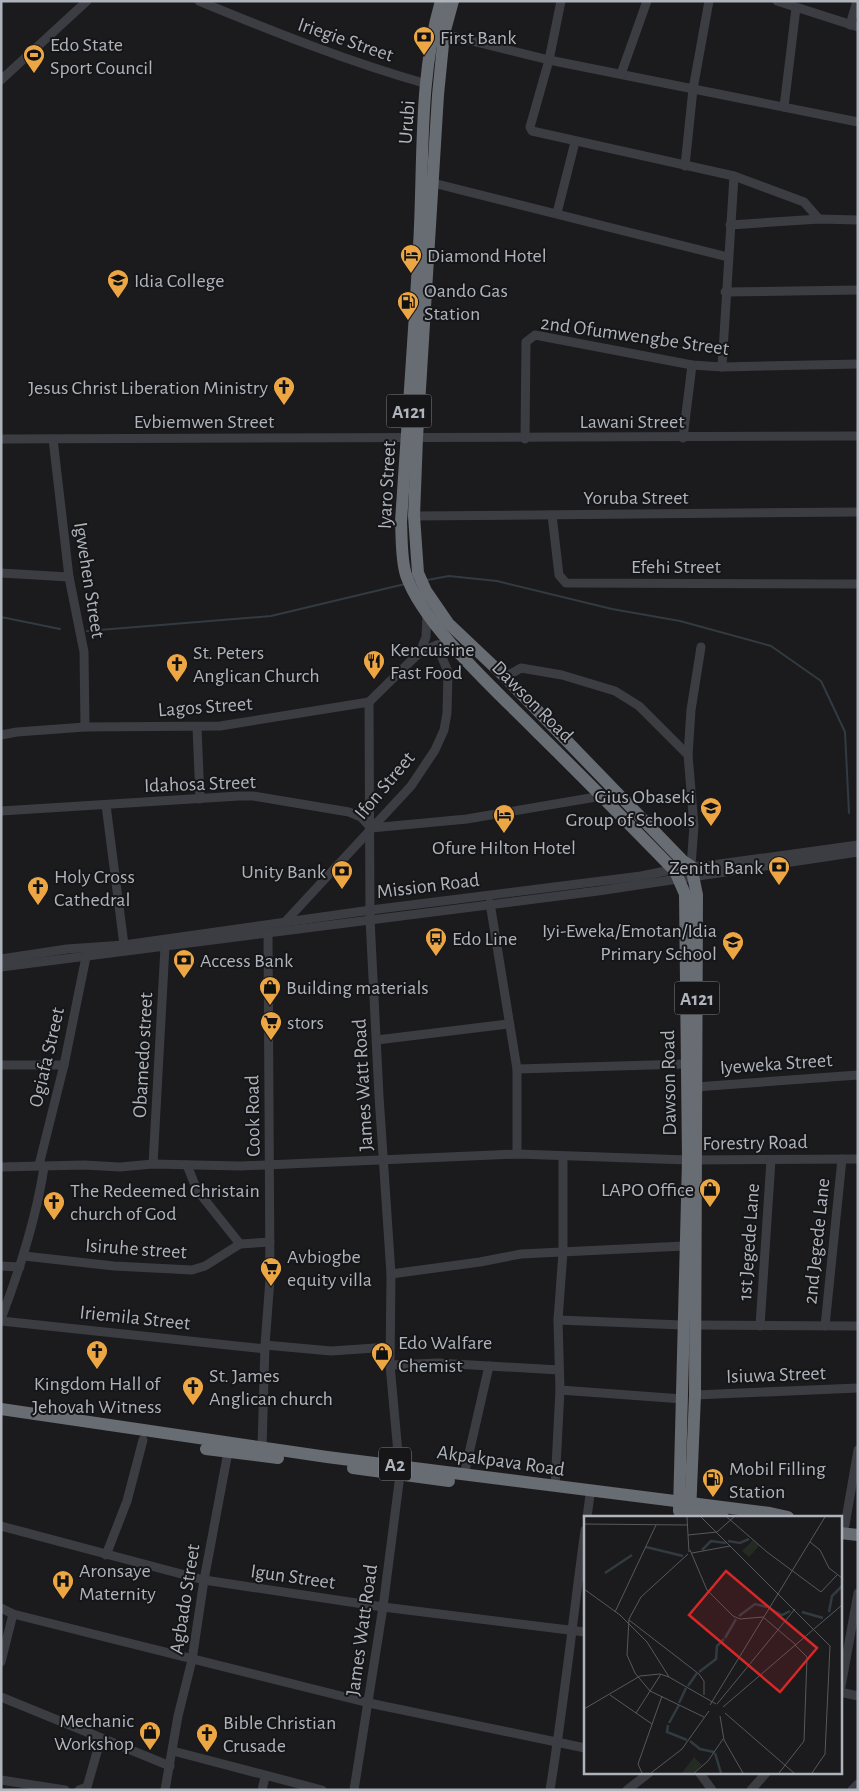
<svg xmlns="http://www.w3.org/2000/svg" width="859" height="1791" viewBox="0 0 859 1791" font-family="'Alegreya Sans',sans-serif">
	<rect width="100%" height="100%" fill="#1b1b1d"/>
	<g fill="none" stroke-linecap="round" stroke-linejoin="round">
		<!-- stream -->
		<g stroke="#313b41" stroke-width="2">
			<polyline points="427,580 449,576 497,581 612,609 680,621 771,646 821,681 845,732 849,813"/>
			<polyline points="1,617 60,629"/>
			<polyline points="87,631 271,616 405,584"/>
		</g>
		<!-- minor -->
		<g stroke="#3c3d42" stroke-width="9">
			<path d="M199,1C274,32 349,62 427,84"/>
			<polyline points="561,1 549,60 530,127 532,131 734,176 804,202 819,219"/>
			<polyline points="777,1 858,27"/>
			<polyline points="850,25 857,1"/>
			<polyline points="444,34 549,60 858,122"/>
			<polyline points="621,74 647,1"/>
			<polyline points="1,80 87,1"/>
			<polyline points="784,107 796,8"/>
			<polyline points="685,166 693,89 709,1"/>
			<polyline points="433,183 728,257"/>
			<polyline points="557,213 575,142"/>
			<polyline points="730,225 819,219 858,220"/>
			<polyline points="725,292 858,290"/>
			<polyline points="722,367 734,176"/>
			<polyline points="683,438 692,365"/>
			<polyline points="1,439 858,436"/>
			<polyline points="53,439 69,577 84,652 85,727"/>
			<polyline points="525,439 526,342 535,335 692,365 722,367 858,364"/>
			<polyline points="552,515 559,575 566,583 858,584"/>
			<polyline points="414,516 858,512"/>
			<polyline points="1,573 69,577"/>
			<polyline points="420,652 426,637 427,614"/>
			<polyline points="505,677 521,668 562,675 615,691 639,706 688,755 694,826 691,866"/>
			<polyline points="369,702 370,919 379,1096 391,1274 390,1365 399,1464"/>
			<polyline points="197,727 200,799"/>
			<polyline points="1,735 17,732 85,727 220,726 369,702 420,652 437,645 452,643"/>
			<polyline points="688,755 691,710 701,647"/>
			<polyline points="106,805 124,945"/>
			<polyline points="1,811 239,796 253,796 349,812 361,817 371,828 467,819 602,796"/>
			<polyline points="490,903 517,1069 517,1154"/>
			<polyline points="285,922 411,786 435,750 444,730 447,713 448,672 437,645"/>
			<polyline points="1,959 67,949 124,945 371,910 641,876 691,866 705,866 858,845"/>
			<polyline points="1,967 598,891 858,852"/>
			<polyline points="377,1040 508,1024"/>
			<polyline points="1,1065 64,1065"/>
			<polyline points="517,1069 685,1064"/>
			<polyline points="696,1087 858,1075"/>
			<polyline points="153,1164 165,947"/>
			<polyline points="39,1165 64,1065 86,957"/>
			<polyline points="187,1165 197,1190 240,1244"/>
			<polyline points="1,1167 84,1165 120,1167 153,1164 240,1166 517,1154 688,1160 858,1159"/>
			<polyline points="24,1256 114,1266 192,1270 205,1266 240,1244 270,1242"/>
			<polyline points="1,1266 20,1267"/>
			<polyline points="391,1274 480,1262 521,1254 684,1246"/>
			<path d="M1,1319C20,1269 36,1220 44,1167"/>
			<polyline points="558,1320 682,1325"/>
			<polyline points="1,1321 265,1349"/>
			<polyline points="696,1325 858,1326"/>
			<polyline points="760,1326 771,1160"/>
			<polyline points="825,1326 842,1159"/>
			<polyline points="265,1345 331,1351 390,1347"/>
			<polyline points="390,1365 438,1363 559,1370"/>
			<polyline points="560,1390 683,1399"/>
			<polyline points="695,1395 858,1388"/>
			<polyline points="262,1447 265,1345 270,1279 268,933"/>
			<polyline points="464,1475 489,1366"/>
			<polyline points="555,1486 560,1390 558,1320 563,1252 563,1157"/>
			<polyline points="587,1517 590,1495"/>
			<polyline points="845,1525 858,1450"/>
			<polyline points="1,1526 204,1580 383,1607 585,1632"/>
			<polyline points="106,1555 127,1501 143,1440"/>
			<polyline points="1,1608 13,1614 369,1703 585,1748"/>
			<polyline points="1,1662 13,1614"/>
			<polyline points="840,1692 858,1593"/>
			<polyline points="840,1692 858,1696"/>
			<polyline points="1,1697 170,1766"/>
			<polyline points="173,1751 322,1790"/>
			<polyline points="699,1772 712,1790"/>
			<polyline points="1,1780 65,1790"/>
			<polyline points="79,1790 87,1787 101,1738"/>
			<polyline points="165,1790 178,1716 192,1660 204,1580 228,1452"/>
			<polyline points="262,1790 265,1777"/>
			<polyline points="354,1790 383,1607 400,1475"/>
			<path d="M550,1790C564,1704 573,1617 585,1530"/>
			<polyline points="627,1790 650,1772"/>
			<polyline points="751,1790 767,1772"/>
			<polyline points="852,1790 858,1784"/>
		</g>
		<!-- highway -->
		<g stroke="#686c73" stroke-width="12">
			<path d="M441,1C418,79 424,165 419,246C414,338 407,430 401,522C402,540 401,559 406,575C424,627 500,694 539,734C585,779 630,825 675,871L685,894L688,1160L679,1511"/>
			<polyline points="453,1 444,34 438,95 417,438 414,516 418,573 426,591 448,623 505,677 683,861 691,866 697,895 695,1395 690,1513"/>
			<polyline points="1,1409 327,1457 770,1513 788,1517"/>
			<polyline points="206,1449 278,1458"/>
			<polyline points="353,1468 449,1481"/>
			<polyline points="689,1513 723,1517"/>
			<polyline points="840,1533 858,1535"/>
		</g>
	</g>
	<!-- icons -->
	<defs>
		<g id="bank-pin" transform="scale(1.125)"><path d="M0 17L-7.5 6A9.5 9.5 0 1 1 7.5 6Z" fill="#eca744" stroke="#161618"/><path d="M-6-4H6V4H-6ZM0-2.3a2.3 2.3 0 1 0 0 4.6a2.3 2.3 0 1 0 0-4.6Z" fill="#111"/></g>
		<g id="stadium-pin" transform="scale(1.125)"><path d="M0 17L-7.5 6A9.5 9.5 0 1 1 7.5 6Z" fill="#eca744" stroke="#161618"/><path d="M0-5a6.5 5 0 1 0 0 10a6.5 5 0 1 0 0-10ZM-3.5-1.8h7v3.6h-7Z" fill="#111"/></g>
		<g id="hotel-pin" transform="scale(1.125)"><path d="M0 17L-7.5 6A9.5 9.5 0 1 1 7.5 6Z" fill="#eca744" stroke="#161618"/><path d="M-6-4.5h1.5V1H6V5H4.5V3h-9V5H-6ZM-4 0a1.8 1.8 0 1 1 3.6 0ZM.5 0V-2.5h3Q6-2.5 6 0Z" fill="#111"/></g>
		<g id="university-pin" transform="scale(1.125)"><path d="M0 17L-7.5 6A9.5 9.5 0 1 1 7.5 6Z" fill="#eca744" stroke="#161618"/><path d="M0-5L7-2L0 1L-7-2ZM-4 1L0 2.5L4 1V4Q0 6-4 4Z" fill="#111"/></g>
		<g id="fuel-pin" transform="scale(1.125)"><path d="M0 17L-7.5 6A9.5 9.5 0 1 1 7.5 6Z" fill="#eca744" stroke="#161618"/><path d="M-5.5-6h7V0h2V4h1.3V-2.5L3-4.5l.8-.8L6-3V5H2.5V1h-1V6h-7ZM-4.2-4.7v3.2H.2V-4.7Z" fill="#111"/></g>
		<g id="church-pin" transform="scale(1.125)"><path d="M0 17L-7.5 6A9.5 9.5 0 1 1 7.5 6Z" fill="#eca744" stroke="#161618"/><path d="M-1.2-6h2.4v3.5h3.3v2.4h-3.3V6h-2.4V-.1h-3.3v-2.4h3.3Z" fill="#111"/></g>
		<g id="restaurant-pin" transform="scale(1.125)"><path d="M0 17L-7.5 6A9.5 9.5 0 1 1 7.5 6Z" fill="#eca744" stroke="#161618"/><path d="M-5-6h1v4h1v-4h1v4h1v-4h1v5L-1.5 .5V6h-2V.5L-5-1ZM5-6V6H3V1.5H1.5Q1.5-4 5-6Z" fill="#111"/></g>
		<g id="school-pin" transform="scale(1.125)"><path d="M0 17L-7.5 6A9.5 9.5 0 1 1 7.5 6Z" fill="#eca744" stroke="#161618"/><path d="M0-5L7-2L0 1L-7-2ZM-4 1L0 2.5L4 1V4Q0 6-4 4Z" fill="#111"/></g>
		<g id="bus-pin" transform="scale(1.125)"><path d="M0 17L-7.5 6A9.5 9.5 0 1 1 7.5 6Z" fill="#eca744" stroke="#161618"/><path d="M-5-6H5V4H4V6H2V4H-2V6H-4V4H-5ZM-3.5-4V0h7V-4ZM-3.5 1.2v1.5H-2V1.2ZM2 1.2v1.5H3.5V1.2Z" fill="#111"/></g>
		<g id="shop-pin" transform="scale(1.125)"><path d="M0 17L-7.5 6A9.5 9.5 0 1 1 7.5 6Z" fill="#eca744" stroke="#161618"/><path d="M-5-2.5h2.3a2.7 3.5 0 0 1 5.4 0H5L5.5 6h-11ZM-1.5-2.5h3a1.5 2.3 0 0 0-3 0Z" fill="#111"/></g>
		<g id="supermarket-pin" transform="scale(1.125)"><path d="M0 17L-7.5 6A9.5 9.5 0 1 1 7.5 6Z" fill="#eca744" stroke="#161618"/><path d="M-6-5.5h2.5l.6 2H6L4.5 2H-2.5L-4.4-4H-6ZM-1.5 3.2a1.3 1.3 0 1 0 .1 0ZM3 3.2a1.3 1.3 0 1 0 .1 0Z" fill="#111"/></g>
		<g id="hospital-pin" transform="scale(1.125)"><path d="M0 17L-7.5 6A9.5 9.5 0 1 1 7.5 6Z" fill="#eca744" stroke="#161618"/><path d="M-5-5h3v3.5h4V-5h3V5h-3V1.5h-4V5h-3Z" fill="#111"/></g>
	</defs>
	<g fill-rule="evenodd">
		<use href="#bank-pin" x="424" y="37"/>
		<use href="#stadium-pin" x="34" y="55"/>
		<use href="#hotel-pin" x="411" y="255"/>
		<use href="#university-pin" x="118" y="280"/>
		<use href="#fuel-pin" x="408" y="302"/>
		<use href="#church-pin" x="284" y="387"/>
		<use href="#restaurant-pin" x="374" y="661"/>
		<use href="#church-pin" x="177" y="664"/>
		<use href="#school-pin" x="711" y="808"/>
		<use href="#hotel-pin" x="504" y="815"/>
		<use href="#bank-pin" x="779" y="867"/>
		<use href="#bank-pin" x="342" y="871"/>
		<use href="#church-pin" x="38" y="887"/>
		<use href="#bus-pin" x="436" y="938"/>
		<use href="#school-pin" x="733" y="942"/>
		<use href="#bank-pin" x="184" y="960"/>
		<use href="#shop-pin" x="270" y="987"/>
		<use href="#supermarket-pin" x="271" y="1022"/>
		<use href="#shop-pin" x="710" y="1189"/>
		<use href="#church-pin" x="54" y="1202"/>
		<use href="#supermarket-pin" x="271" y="1268"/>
		<use href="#church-pin" x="97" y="1351"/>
		<use href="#shop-pin" x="382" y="1353"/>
		<use href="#church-pin" x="193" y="1387"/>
		<use href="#fuel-pin" x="713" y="1479"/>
		<use href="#hospital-pin" x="63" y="1581"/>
		<use href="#shop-pin" x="150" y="1732"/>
		<use href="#church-pin" x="207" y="1734"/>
	</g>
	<g text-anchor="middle" stroke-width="4" stroke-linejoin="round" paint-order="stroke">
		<!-- shield labels -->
		<g fill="#161618" stroke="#80848b" stroke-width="1">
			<rect x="386.5" y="394.5" width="45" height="33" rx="4"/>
			<rect x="674.5" y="981.5" width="45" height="33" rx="4"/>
			<rect x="379" y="1447.5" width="32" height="33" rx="4"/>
		</g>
		<g font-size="19" font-weight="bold" fill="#aeb3bc">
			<text x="409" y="418">A121</text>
			<text x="697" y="1005">A121</text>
			<text x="395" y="1471">A2</text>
		</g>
		<!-- poi labels -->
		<g font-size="20" fill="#aeb3bc" stroke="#161618" text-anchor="start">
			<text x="440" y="44">First Bank</text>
			<text x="50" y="51">Edo State<tspan x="50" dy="23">Sport Council</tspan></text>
			<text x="427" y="262">Diamond Hotel</text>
			<text x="134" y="287">Idia College</text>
			<text x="424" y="297">Oando Gas<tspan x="424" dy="23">Station</tspan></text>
			<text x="268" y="394" text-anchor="end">Jesus Christ Liberation Ministry</text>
			<text x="390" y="656">Kencuisine<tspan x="390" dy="23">Fast Food</tspan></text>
			<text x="193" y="659">St. Peters<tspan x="193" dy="23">Anglican Church</tspan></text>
			<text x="695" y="803" text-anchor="end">Gius Obaseki<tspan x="695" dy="23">Group of Schools</tspan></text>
			<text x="504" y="854" text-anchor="middle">Ofure Hilton Hotel</text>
			<text x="763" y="874" text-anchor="end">Zenith Bank</text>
			<text x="326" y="878" text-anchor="end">Unity Bank</text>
			<text x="54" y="883">Holy Cross<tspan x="54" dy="23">Cathedral</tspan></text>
			<text x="717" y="937" text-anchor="end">Iyi-Eweka/Emotan/Idia<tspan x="717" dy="23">Primary School</tspan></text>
			<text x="452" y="945">Edo Line</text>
			<text x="200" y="967">Access Bank</text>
			<text x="286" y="994">Building materials</text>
			<text x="287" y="1029">stors</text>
			<text x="694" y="1196" text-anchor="end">LAPO Office</text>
			<text x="70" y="1197">The Redeemed Christain<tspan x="70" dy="23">church of God</tspan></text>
			<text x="287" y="1263">Avbiogbe<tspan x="287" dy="23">equity villa</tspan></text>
			<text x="398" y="1349">Edo Walfare<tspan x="398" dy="23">Chemist</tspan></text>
			<text x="209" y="1382">St. James<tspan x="209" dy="23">Anglican church</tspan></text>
			<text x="97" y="1390" text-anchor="middle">Kingdom Hall of<tspan x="97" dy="23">Jehovah Witness</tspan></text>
			<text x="729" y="1475">Mobil Filling<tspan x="729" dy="23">Station</tspan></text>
			<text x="79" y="1577">Aronsaye<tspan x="79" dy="23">Maternity</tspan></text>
			<text x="134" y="1727" text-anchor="end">Mechanic<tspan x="134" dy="23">Workshop</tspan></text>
			<text x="223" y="1729">Bible Christian<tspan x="223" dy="23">Crusade</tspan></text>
		</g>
		<!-- street labels -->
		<g font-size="20" fill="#aeb3bc" stroke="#161618">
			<text transform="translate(346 39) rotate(19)" y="7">Iriegie Street</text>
			<text transform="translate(406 122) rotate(-86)" y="7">Urubi</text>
			<text transform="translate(635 335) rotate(8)" y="7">2nd Ofumwengbe Street</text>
			<text x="204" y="428">Evbiemwen Street</text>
			<text x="632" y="428">Lawani Street</text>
			<text transform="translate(386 485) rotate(-87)" y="7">Iyaro Street</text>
			<text x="636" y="504">Yoruba Street</text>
			<text x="676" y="573">Efehi Street</text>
			<text transform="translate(90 580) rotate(81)" y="7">Igwehen Street</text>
			<text transform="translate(533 701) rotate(45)" y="7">Dawson Road</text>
			<text transform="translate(205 706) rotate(-4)" y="7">Lagos Street</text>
			<text transform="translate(200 783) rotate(-2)" y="7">Idahosa Street</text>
			<text transform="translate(384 785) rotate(-50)" y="7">Ifon Street</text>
			<text transform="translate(428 885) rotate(-7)" y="7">Mission Road</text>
			<text transform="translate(142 1055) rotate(-87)" y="7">Obamedo street</text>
			<text transform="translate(46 1057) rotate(-77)" y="7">Ogiafa Street</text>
			<text transform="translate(776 1063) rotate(-4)" y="7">Iyeweka Street</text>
			<text transform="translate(668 1083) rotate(-91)" y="7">Dawson Road</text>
			<text transform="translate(362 1085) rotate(-93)" y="7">James Watt Road</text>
			<text transform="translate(252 1116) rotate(-91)" y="7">Cook Road</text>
			<text transform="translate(755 1142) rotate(-1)" y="7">Forestry Road</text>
			<text transform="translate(816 1241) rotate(-84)" y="7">2nd Jegede Lane</text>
			<text transform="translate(748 1242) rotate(-86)" y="7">1st Jegede Lane</text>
			<text transform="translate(136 1248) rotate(4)" y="7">Isiruhe street</text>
			<text transform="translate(135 1317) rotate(6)" y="7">Iriemila Street</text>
			<text transform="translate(776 1374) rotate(-2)" y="7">Isiuwa Street</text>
			<text transform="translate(501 1460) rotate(8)" y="7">Akpakpava Road</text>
			<text transform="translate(293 1576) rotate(8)" y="7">Igun Street</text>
			<text transform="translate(184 1599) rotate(-81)" y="7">Agbado Street</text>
			<text transform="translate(361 1630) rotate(-82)" y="7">James Watt Road</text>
		</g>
	</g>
	<!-- overview -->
	<g transform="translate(584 1516)">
		<rect width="258" height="258" fill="#1b1b1d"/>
		<path d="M110,241L118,249L109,257H98Z" fill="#232b23"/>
		<path d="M169,24L175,30L165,41L158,35Z" fill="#232b23"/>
		<path fill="none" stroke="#313b41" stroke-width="2.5" d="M144,25L156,27L165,23M62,31L99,40M118,34L127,25L142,27M21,57L48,39M188,94L198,99L206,95M218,96L239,102M245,96L248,80L258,70M155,100L171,88L183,91M141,122L152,103M115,156L132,143L133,130L140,123M104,170L113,157M95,187L102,172M85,207L95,189M84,209L83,216L103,224M106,225L116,233L130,236M131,237L137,257"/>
		<path fill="none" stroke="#56585d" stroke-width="1" d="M103,1L105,36M117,1L246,130L241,238L228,257M143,1L183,36L237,76L253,59M0,8L103,9M104,19L133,16L150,1M226,26L236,34L245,52L258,62M106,34L123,74L149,100L156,103L179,101L212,129M108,37L146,30M0,73L36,99L63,126L85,161L132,188M31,96L72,9M45,103L43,139L51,157L66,175L120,201M45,103L57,81L104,38M45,104L115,158L120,165V179M26,179L68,208M133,188L211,93M126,189L241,1M139,191L258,89M0,193L56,160L76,158L85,161M52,197L77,158M141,197L210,257M136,200L140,224L159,257M58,257L54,248L78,180M67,257L98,233L125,195M110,257L124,245L139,223M195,257L220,225L223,141L211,129"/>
		<path fill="#d62828" fill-opacity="0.15" stroke="#d62828" stroke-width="2.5" d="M142,55L233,132L196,176L105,99Z"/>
		<rect width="258" height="258" fill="none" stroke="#aeb3bc" stroke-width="2.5"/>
	</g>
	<!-- border -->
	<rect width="859" height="1791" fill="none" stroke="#aeb3bc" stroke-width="5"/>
</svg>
